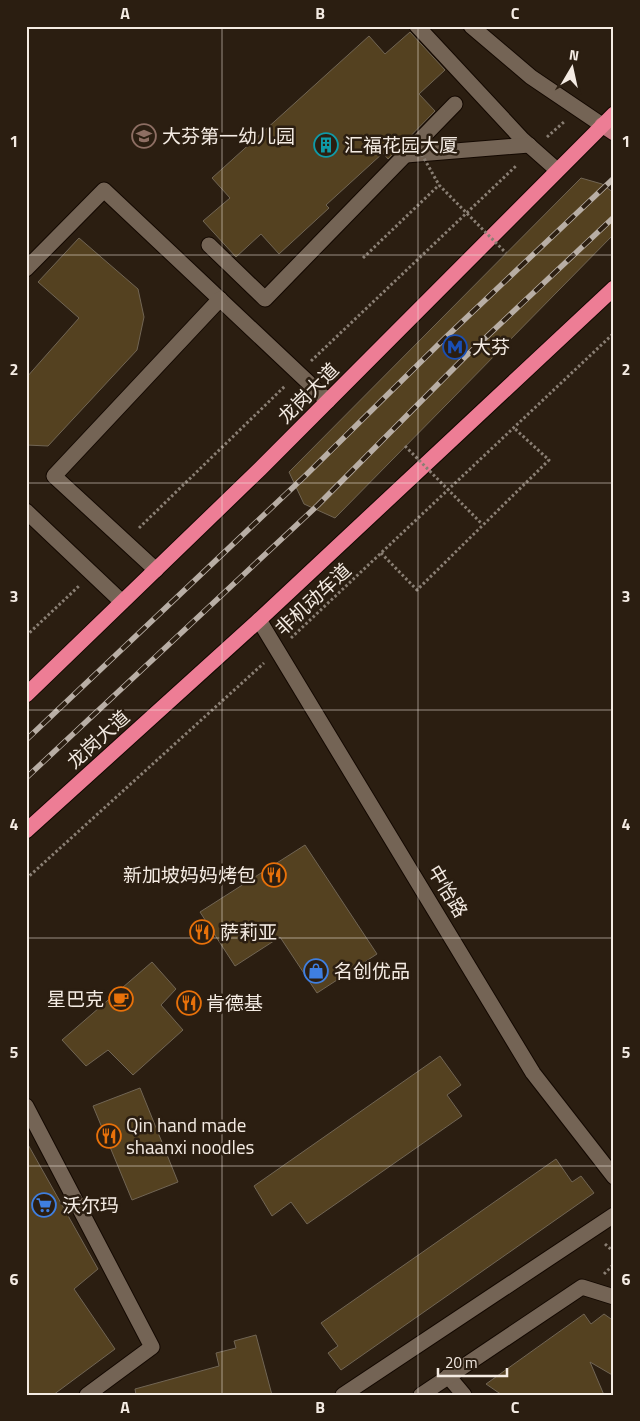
<svg xmlns="http://www.w3.org/2000/svg" width="640" height="1421" viewBox="0 0 640 1421" font-family="'Titillium Web','Noto Sans SC',sans-serif">
	<rect width="100%" height="100%" fill="#2b1e11"/>
	<!-- building -->
	<g fill="#544120" stroke="#716554">
		<polygon points="410,32 445,70 419,94 435,111 388,159 383,153 326,205 329,208 279,254 261,234 236,257 203,221 230,198 212,178 369,36 385,54"/>
		<polygon points="581,178 602,184 614,193 614,234 335,518 304,504 289,472"/>
		<polygon points="79,238 138,289 144,317 137,350 48,446 26,445 26,378 79,318 38,282"/>
		<polygon points="305,845 377,954 317,993 280,937 235,966 200,912"/>
		<polygon points="152,962 176,989 161,1005 183,1030 133,1075 108,1050 86,1066 62,1040"/>
		<polygon points="440,1056 461,1085 447,1095 462,1116 307,1224 291,1202 272,1216 254,1186"/>
		<polygon points="140,1088 178,1182 132,1200 93,1106"/>
		<polygon points="26,1141 98,1269 74,1289 115,1349 53,1395 26,1395"/>
		<polygon points="556,1159 572,1182 581,1176 594,1193 341,1370 328,1353 338,1346 321,1323"/>
		<polygon points="584,1314 591,1324 604,1314 614,1321 614,1376 590,1362 604,1395 502,1395 486,1384"/>
		<polygon points="256,1335 272,1395 136,1395 135,1389 219,1366 216,1353 236,1348 234,1341"/>
	</g>
	<g fill="none" stroke-linecap="round" stroke-linejoin="round">
		<!-- minor casing -->
		<g stroke="#130801" stroke-width="17">
			<g id="minor">
				<polyline points="417,26 522,139 557,170"/>
				<polyline points="471,26 531,77 602,125"/>
				<polyline points="406,155 529,145"/>
				<polyline points="209,245 265,299 455,104"/>
				<polyline points="26,269 104,190 328,401"/>
				<polyline points="26,511 122,602"/>
				<polyline points="156,570 54,476 220,299"/>
				<polyline points="259,620 533,1073 614,1177"/>
				<polyline points="26,1106 152,1347 87,1395"/>
				<polyline points="448,1376 464,1395"/>
				<polyline points="343,1395 614,1215"/>
				<polyline points="421,1395 582,1287 614,1297"/>
			</g>
		</g>
		<!-- major casing -->
		<g stroke="#130801" stroke-width="17">
			<polyline id="major" points="602,125 614,133"/>
		</g>
		<!-- highway casing -->
		<g stroke="#130801" stroke-width="17">
			<g id="highway">
				<polyline points="26,695 260,469 614,114"/>
				<polyline points="26,831 259,620 614,288"/>
			</g>
		</g>
		<!-- path -->
		<g stroke="#8a7f74" stroke-width="3" stroke-dasharray="2.5 2.5" stroke-linecap="butt">
			<polyline points="547,137 565,121"/>
			<polyline points="363,258 439,185"/>
			<polyline points="311,361 517,165"/>
			<polyline points="139,528 285,386"/>
			<polyline points="381,553 417,590 549,460 514,428"/>
			<polyline points="26,636 79,586"/>
			<polyline points="291,638 614,333"/>
			<polyline points="26,879 264,663"/>
			<polyline points="605,1244 614,1252"/>
			<polyline points="604,1274 614,1264"/>
		</g>
		<!-- minor -->
		<use href="#minor" stroke="#746455" stroke-width="15"/>
		<!-- major -->
		<use href="#major" stroke="#bd737b" stroke-width="15"/>
		<!-- highway -->
		<use href="#highway" stroke="#ed7d95" stroke-width="15"/>
		<!-- rail casing -->
		<g stroke="#b8aea5" stroke-width="5.5">
			<g id="rail">
				<polyline points="26,740 305,476 445,338 614,178"/>
				<polyline points="26,778 318,505 465,357 614,217"/>
			</g>
		</g>
		<!-- rail -->
		<use href="#rail" stroke="#2b1e11" stroke-width="4" stroke-dasharray="11" stroke-linecap="butt"/>
		<!-- path-bridge -->
		<g stroke="#8a7f74" stroke-width="3" stroke-dasharray="2.5 2.5" stroke-linecap="butt">
			<polyline points="412,137 439,185 506,253"/>
			<polyline points="405,446 482,524"/>
		</g>
	</g>
	<!-- grid -->
	<path fill="none" stroke="#f4ebe3" stroke-width="1" stroke-opacity="0.55" d="M222,26V1395M418,26V1395M26,255H614M26,483H614M26,710H614M26,938H614M26,1166H614"/>
	<!-- icons -->
	<defs>
		<g id="school-ring" transform="scale(1.25)"><circle r="9.5" fill="#2b1e11" stroke="#8d6e63" stroke-width="1.5"/><path d="M0-5L7-2L0 1L-7-2ZM-4 1L0 2.5L4 1V4Q0 6-4 4Z" fill="#8d6e63"/></g>
		<g id="building-ring" transform="scale(1.25)"><circle r="9.5" fill="#2b1e11" stroke="#0f9aa8" stroke-width="1.5"/><path d="M-4-6H4V6H1V3H-1V6H-4ZM-2.5-4.3h1.7v1.8h-1.7ZM.8-4.3h1.7v1.8H.8ZM-2.5-1h1.7V.8h-1.7ZM.8-1h1.7V.8H.8Z" fill="#0f9aa8"/></g>
		<g id="metro-ring" transform="scale(1.25)"><circle r="9.5" fill="#2b1e11" stroke="#1a4fb4" stroke-width="1.5"/><path d="M-5.5 5V-5H-3L0 0L3-5H5.5V5H3V-.5L0 4L-3-.5V5Z" fill="#1a4fb4"/></g>
		<g id="restaurant-ring" transform="scale(1.25)"><circle r="9.5" fill="#2b1e11" stroke="#e8710a" stroke-width="1.5"/><path d="M-5-6h1v4h1v-4h1v4h1v-4h1v5L-1.5 .5V6h-2V.5L-5-1ZM5-6V6H3V1.5H1.5Q1.5-4 5-6Z" fill="#e8710a"/></g>
		<g id="shop-ring" transform="scale(1.25)"><circle r="9.5" fill="#2b1e11" stroke="#3f7fe0" stroke-width="1.5"/><path d="M-5-2.5h2.3a2.7 3.5 0 0 1 5.4 0H5L5.5 6h-11ZM-1.5-2.5h3a1.5 2.3 0 0 0-3 0Z" fill="#3f7fe0"/></g>
		<g id="cafe-ring" transform="scale(1.25)"><circle r="9.5" fill="#2b1e11" stroke="#e8710a" stroke-width="1.5"/><path d="M-5.5-4.5H6V0H3Q3 3.5 0 3.5H-2.5Q-5.5 3.5-5.5 0ZM3-3.2v2h1.7v-2ZM-6 4.5H4V6H-6Z" fill="#e8710a"/></g>
		<g id="supermarket-ring" transform="scale(1.25)"><circle r="9.5" fill="#2b1e11" stroke="#3f7fe0" stroke-width="1.5"/><path d="M-6-5.5h2.5l.6 2H6L4.5 2H-2.5L-4.4-4H-6ZM-1.5 3.2a1.3 1.3 0 1 0 .1 0ZM3 3.2a1.3 1.3 0 1 0 .1 0Z" fill="#3f7fe0"/></g>
	</defs>
	<g fill-rule="evenodd">
		<use href="#school-ring" x="144" y="136"/>
		<use href="#building-ring" x="326" y="145"/>
		<use href="#metro-ring" x="455" y="347"/>
		<use href="#restaurant-ring" x="274" y="875"/>
		<use href="#restaurant-ring" x="202" y="932"/>
		<use href="#shop-ring" x="316" y="971"/>
		<use href="#cafe-ring" x="121" y="999"/>
		<use href="#restaurant-ring" x="189" y="1003"/>
		<use href="#restaurant-ring" x="109" y="1136"/>
		<use href="#supermarket-ring" x="44" y="1205"/>
	</g>
	<g text-anchor="middle" stroke-width="5" stroke-linejoin="round" paint-order="stroke">
		<!-- poi labels -->
		<g font-size="19" fill="#f4ebe3" stroke="#2b1e11" text-anchor="start">
			<text x="162" y="143">大芬第一幼儿园</text>
			<text x="344" y="152">汇福花园大厦</text>
			<text x="472" y="354">大芬</text>
			<text x="256" y="882" text-anchor="end">新加坡妈妈烤包</text>
			<text x="220" y="939">萨莉亚</text>
			<text x="334" y="978">名创优品</text>
			<text x="104" y="1006" text-anchor="end">星巴克</text>
			<text x="206" y="1010">肯德基</text>
			<text x="126" y="1132">Qin hand made<tspan x="126" dy="22">shaanxi noodles</tspan></text>
			<text x="62" y="1212">沃尔玛</text>
		</g>
		<!-- street labels -->
		<g font-size="19" fill="#f4ebe3" stroke="#2b1e11">
			<text transform="translate(308 393) rotate(-45)" y="7">龙岗大道</text>
			<text transform="translate(313 599) rotate(-43)" y="7">非机动车道</text>
			<text transform="translate(98 739) rotate(-42)" y="7">龙岗大道</text>
			<text transform="translate(448 891) rotate(59)" y="7">中怡路</text>
		</g>
	</g>
	<!-- border -->
	<rect width="640" height="1421" fill="none" stroke="#2b1e11" stroke-width="55"/>
	<!-- north arrow -->
	<g transform="translate(572 68) rotate(9)" stroke="#2b1e11" stroke-width="4" paint-order="stroke">
	<path d="M0-4L9 19L0 12L-9 19Z" fill="#f4ebe3"/>
	<text y="-8" font-size="14" font-weight="bold" text-anchor="middle" fill="#f4ebe3">N</text>
	</g>
	<!-- scale -->
	<path d="M438 1368v8h69v-8" fill="none" stroke="#f4ebe3" stroke-width="2.5"/>
	<text x="445" y="1368" font-size="15" fill="#f4ebe3" stroke="#2b1e11" stroke-width="4" paint-order="stroke">20 m</text>
	<rect x="28" y="28" width="584" height="1366" fill="none" stroke="#f4ebe3" stroke-width="2"/>
	<g font-size="16" text-anchor="middle" font-weight="bold" fill="#f4ebe3">
		<text x="125" y="19">A</text>
		<text x="320" y="19">B</text>
		<text x="515" y="19">C</text>
		<text x="14" y="147">1</text>
		<text x="626" y="147">1</text>
		<text x="14" y="375">2</text>
		<text x="626" y="375">2</text>
		<text x="14" y="602">3</text>
		<text x="626" y="602">3</text>
		<text x="14" y="830">4</text>
		<text x="626" y="830">4</text>
		<text x="14" y="1058">5</text>
		<text x="626" y="1058">5</text>
		<text x="14" y="1285">6</text>
		<text x="626" y="1285">6</text>
		<text x="125" y="1413">A</text>
		<text x="320" y="1413">B</text>
		<text x="515" y="1413">C</text>
	</g>
</svg>
